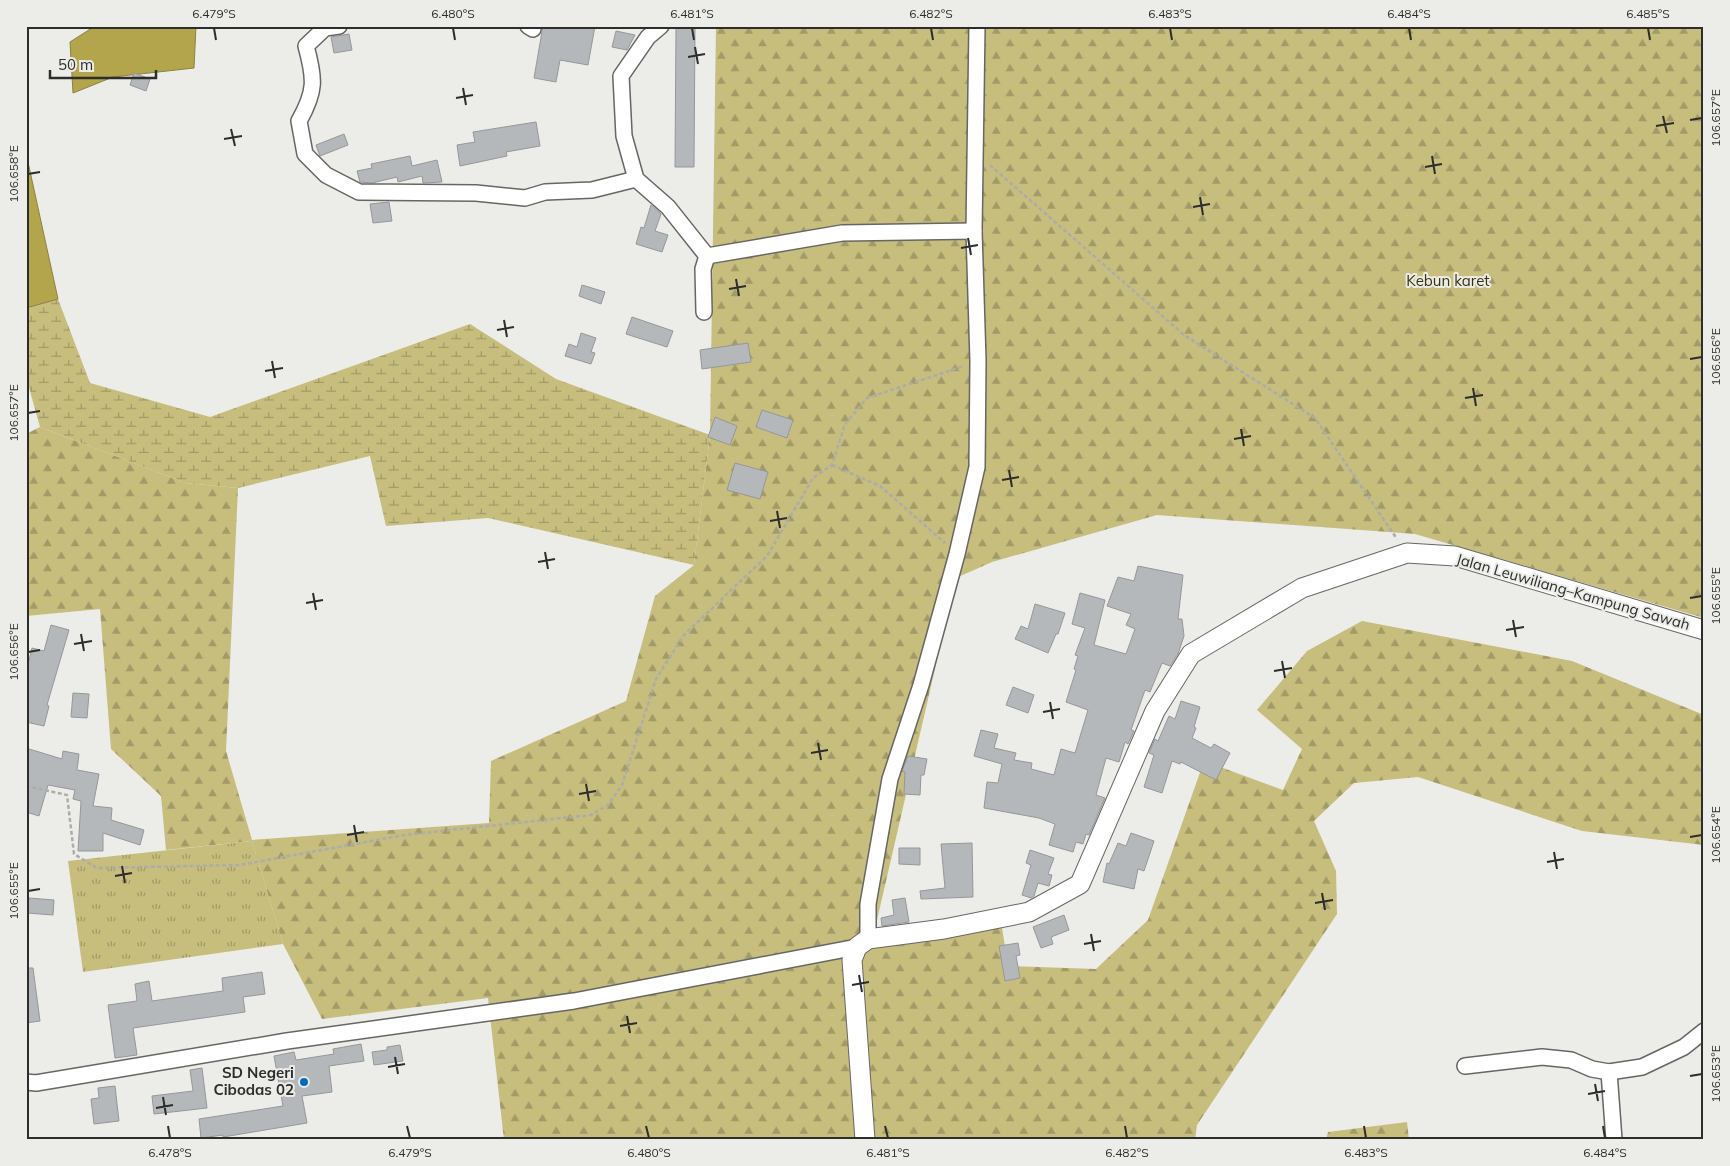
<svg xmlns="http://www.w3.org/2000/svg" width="1730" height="1166" viewBox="0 0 1730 1166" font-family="Mulish,sans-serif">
	<defs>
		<pattern id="grass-tufts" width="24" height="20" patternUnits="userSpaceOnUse" patternTransform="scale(1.25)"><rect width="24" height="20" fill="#c7bd7d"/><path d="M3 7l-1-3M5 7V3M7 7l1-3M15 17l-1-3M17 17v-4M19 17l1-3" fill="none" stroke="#a29a67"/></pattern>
		<pattern id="forest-firs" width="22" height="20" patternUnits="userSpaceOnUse" patternTransform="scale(1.25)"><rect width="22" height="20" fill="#c7bd7d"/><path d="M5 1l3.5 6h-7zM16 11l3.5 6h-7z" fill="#a29a67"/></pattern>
		<pattern id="wetland-marsh" width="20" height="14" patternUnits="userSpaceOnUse" patternTransform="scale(1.25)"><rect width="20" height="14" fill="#c7bd7d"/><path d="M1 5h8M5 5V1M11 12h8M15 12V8" fill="none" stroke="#a29a67"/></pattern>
	</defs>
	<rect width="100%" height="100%" fill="#ecece8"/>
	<!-- grass -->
	<polygon fill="url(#grass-tufts)" points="252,841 283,944 83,972 68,861"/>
	<!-- forest -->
	<g fill="url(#forest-firs)">
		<polygon points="716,26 1704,26 1704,618 1415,534 1157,515 992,562 956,578 871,946 1001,921 1008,966 1096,969 1148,920 1204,761 1283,790 1302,749 1257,710 1307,651 1362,621 1572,661 1704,715 1704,845 1582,831 1418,777 1354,783 1314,821 1336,871 1337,914 1197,1125 1195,1140 504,1140 488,998 322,1019 283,944 252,841 166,850 161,796 111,749 100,609 26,616 26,434 40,427 186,483 238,488 226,751 252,840 489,823 491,761 626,701 655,596 694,565 710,435"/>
		<polygon points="1407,1122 1409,1140 1326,1140 1328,1132"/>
	</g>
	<!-- wetland -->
	<polygon fill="url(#wetland-marsh)" points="58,299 90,383 210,417 470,324 556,379 710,435 694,565 488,518 386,526 370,456 238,488 186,483 40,427 26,377 26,308"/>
	<!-- water -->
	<g fill="#b3a54c" stroke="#8b8142">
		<polygon points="95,26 196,26 194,68 113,77 73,93 70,42"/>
		<polygon points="26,153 58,299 26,308"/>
	</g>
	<!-- building -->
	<g fill="#b5b8ba" stroke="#95979a">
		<polygon points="543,26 595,26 588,65 560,60 556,82 534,78"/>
		<polygon points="676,26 695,26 694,167 675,167"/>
		<polygon points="616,31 635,35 627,50 612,47"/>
		<polygon points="349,34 352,50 334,53 331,37"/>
		<polygon points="134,73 150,79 146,91 130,85"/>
		<polygon points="536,122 540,146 506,152 507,156 460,166 457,145 475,142 473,132"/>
		<polygon points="344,134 348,145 320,156 316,145"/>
		<polygon points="410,156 412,166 437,160 442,182 423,183 422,176 398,182 397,177 372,183 360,182 357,171 372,168 371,164"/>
		<polygon points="389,202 392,221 373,223 370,204"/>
		<polygon points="651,205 661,214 655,231 668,235 662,252 636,244 641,227 644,228"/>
		<polygon points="582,285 605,292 601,304 579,296"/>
		<polygon points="632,317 673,331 667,347 626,334"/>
		<polygon points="581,333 596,338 591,352 595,353 591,364 565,356 569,344 577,347"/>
		<polygon points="748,343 751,362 702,369 700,350"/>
		<polygon points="762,410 793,420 787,438 756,427"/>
		<polygon points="715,417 737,426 730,445 708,437"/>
		<polygon points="735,463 768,472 760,499 727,490"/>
		<polygon points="1138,566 1183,575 1178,619 1182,619 1184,636 1178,654 1170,666 1162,663 1150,692 1145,690 1131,730 1134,731 1128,744 1125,742 1119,762 1106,758 1096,795 1105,798 1089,835 1086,834 1083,844 1076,842 1073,852 1049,845 1055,824 1039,818 984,808 987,782 998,783 1002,764 974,756 981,730 998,734 994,748 1016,753 1014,760 1032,763 1031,769 1054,775 1061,749 1075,753 1088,710 1066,702 1076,670 1074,669 1078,656 1075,655 1085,628 1072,624 1080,593 1105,600 1094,645 1126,654 1135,629 1126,625 1131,614 1107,606 1118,577 1134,581"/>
		<polygon points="1035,604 1065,613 1058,634 1056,634 1048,653 1015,639 1021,626 1028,629"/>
		<polygon points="51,625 69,630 47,705 49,706 44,726 26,722 26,673 32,648 44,651"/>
		<polygon points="1013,687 1034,695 1028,713 1006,705"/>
		<polygon points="73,693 89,694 87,718 71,717"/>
		<polygon points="1181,701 1200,707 1194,727 1196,728 1192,738 1211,748 1214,744 1230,753 1216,780 1181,762 1180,764 1172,761 1162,793 1144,787 1154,755 1149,753 1155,739 1158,741 1169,716 1175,719"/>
		<polygon points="26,748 62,759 63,751 79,754 77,770 99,774 93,806 112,808 111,820 144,830 140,845 103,833 103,851 78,851 81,801 73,799 75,790 48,785 39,816 26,812"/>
		<polygon points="908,756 927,759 924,775 921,775 920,795 904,794 905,772 902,771"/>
		<polygon points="1131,833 1154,841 1144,871 1138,869 1134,889 1103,882 1107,863 1109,864 1118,843 1126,846"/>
		<polygon points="972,843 973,897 921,899 920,891 945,888 941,844"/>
		<polygon points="899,848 920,848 920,865 899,864"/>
		<polygon points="1030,850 1054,858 1048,874 1052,875 1049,886 1038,883 1034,896 1031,898 1022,895 1031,865 1026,863"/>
		<polygon points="29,898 54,900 53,915 27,913"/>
		<polygon points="905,898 909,922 882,926 881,918 894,915 892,900"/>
		<polygon points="1064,915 1069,930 1051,937 1053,944 1041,948 1033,927"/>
		<polygon points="1018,943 1020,955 1016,956 1020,978 1005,981 999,946"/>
		<polygon points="26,968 33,968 40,1021 26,1023"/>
		<polygon points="262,972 265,994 243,997 245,1012 133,1028 137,1055 115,1058 108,1005 137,1001 135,984 149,981 152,1001 223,991 222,978"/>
		<polygon points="361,1044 364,1061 329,1066 332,1092 302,1096 307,1123 223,1137 223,1135 201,1138 199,1119 283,1106 274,1056 294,1052 296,1060 334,1054 333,1049"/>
		<polygon points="400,1045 403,1061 374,1065 372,1052 387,1050 387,1047"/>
		<polygon points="202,1068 207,1108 154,1114 152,1096 193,1091 190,1070"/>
		<polygon points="115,1086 119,1121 94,1124 91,1099 99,1098 98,1088"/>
	</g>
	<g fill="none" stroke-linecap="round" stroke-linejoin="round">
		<!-- minor casing -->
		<g stroke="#676663" stroke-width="18">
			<g id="minor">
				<path d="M339,26L325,28L306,46C315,79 316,91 299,121L305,154L326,175L359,192L476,193L525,198L545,192L592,190L636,179"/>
				<polyline points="528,26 533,29"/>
				<polyline points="661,26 648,37 621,76 624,136 636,179 668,207 707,256 703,269 704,312"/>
				<polyline points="707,256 842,233 974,231"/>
				<polyline points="868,939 868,904 890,779 921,685 957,554 977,467 978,361 974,231 977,26"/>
				<polyline points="1465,1066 1542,1057 1571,1060 1592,1069 1609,1072 1642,1067 1684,1047 1704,1031"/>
				<polyline points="1609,1072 1614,1140"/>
				<polyline points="26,1082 36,1083 287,1041 574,1001 857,947"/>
			</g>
		</g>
		<!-- major casing -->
		<g stroke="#676663" stroke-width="21">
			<polyline id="major" points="865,1140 852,960 857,947 868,939 944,929 1029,912 1080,884 1155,711 1191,654 1302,588 1407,553 1455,556 1704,630"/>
		</g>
		<!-- path -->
		<g stroke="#acaca9" stroke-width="2.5" stroke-dasharray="4 2.5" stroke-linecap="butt">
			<polyline points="990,165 1184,335 1315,418 1397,539"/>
			<polyline points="832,465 880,486 945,543"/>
			<polyline points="26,786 67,795 74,854 97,868 240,865 404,835 591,815 608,805 622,785 656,679 684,635 767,556 813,478 832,465 845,424 867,398 964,366"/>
		</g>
		<!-- minor -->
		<use href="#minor" stroke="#fff" stroke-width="15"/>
		<!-- major -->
		<use href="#major" stroke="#fff" stroke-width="19"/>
	</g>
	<!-- ticks -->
	<path fill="none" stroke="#2d2d2c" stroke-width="2" d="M214,28L216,40M453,28L455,40M692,28L694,40M931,28L933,40M1170,28L1172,40M1409,28L1411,40M1648,28L1650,40M695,47L698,64M688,57L705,54M463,88L466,105M456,98L473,95M1663,116L1667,133M1690,120L1702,118M1656,126L1674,123M231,129L235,146M224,139L242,136M1432,156L1435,174M1425,167L1442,164M28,174L40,172M1200,197L1203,215M1193,207L1210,204M968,238L971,255M961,248L978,245M736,279L739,296M729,289L746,286M504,320L507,337M497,330L514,327M1690,359L1702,357M272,361L275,378M265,371L283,368M1473,388L1476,406M1465,398L1483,395M28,413L40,411M1241,429L1244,446M1234,439L1251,436M1009,470L1012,487M1002,480L1019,477M777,511L780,528M770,521L787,518M545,552L548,569M538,562L555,559M313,593L316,610M1690,598L1702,596M306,603L323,600M1513,620L1516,637M1506,630L1524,627M81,634L84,651M74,644L92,641M28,652L40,650M1282,661L1285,678M1274,671L1292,668M1050,702L1053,719M1043,712L1060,709M818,743L821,760M811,753L828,750M586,784L589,801M579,794L596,791M354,825L357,842M347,835L364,832M1690,837L1702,835M1554,852L1557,869M1547,862L1564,859M122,866L125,883M115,876L132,873M28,891L40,889M1322,893L1325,910M1315,903L1333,900M1091,934L1094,951M1084,944L1101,941M859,975L862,992M852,985L869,982M627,1016L630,1033M620,1026L637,1023M395,1057L398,1074M388,1067L405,1064M1690,1076L1702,1074M1595,1084L1598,1101M1588,1094L1605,1091M163,1097L166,1115M156,1108L173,1105M168,1126L170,1138M407,1126L410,1138M646,1126L649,1138M885,1126L888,1138M1125,1126L1127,1138M1364,1126L1366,1138M1603,1126L1605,1138"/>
	<!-- markers -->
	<circle fill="#036cb8" stroke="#ecece8" stroke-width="2" cx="304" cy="1082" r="5"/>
	<g text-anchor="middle" stroke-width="4" stroke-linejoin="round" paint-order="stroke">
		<!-- park labels -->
		<g font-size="15" fill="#38320a" stroke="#ecece8">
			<text x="1448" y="286">Kebun karet</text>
		</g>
		<!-- street labels -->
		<g font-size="15" fill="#2d2d2c" stroke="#ecece8">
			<text transform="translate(1573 592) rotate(16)" y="5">Jalan Leuwiliang–Kampung Sawah</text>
		</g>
		<!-- poi labels -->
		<g font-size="15" font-weight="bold" fill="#2d2d2c" stroke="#ecece8" text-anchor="end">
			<text x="294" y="1078">SD Negeri<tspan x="294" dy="17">Cibodas 02</tspan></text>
		</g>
	</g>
	<!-- border -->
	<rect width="1730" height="1166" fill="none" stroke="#ecece8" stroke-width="55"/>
	<!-- scale -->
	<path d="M50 70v8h106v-8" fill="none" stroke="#2d2d2c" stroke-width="2.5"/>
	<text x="58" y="70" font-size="15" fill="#2d2d2c" stroke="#ecece8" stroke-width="4" paint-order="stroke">50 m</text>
	<rect x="28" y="28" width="1674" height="1110" fill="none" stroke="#2d2d2c" stroke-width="2"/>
	<g font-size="12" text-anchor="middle" fill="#2d2d2c">
		<text x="214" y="18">6.479°S</text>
		<text x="453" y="18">6.480°S</text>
		<text x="692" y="18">6.481°S</text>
		<text x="931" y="18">6.482°S</text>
		<text x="1170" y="18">6.483°S</text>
		<text x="1409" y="18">6.484°S</text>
		<text x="1648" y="18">6.485°S</text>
		<text transform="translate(1716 118) rotate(-90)" y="4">106.657°E</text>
		<text transform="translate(14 174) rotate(-90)" y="4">106.658°E</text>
		<text transform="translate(1716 357) rotate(-90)" y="4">106.656°E</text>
		<text transform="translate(14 413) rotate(-90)" y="4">106.657°E</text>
		<text transform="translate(1716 596) rotate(-90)" y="4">106.655°E</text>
		<text transform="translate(14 652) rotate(-90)" y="4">106.656°E</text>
		<text transform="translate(1716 835) rotate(-90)" y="4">106.654°E</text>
		<text transform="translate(14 891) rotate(-90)" y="4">106.655°E</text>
		<text transform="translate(1716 1074) rotate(-90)" y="4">106.653°E</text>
		<text x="170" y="1157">6.478°S</text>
		<text x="410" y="1157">6.479°S</text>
		<text x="649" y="1157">6.480°S</text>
		<text x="888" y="1157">6.481°S</text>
		<text x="1127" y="1157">6.482°S</text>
		<text x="1366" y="1157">6.483°S</text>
		<text x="1605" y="1157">6.484°S</text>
	</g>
</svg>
